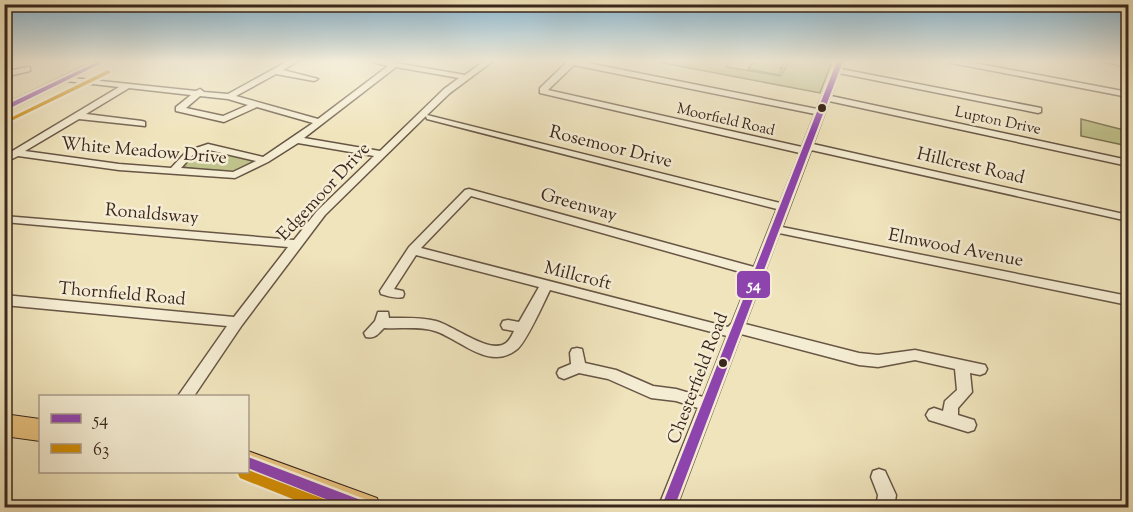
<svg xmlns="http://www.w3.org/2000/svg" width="1133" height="512" viewBox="0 0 1133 512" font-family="'Sorts Mill Goudy',serif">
	<rect width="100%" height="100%" fill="#f0e4bc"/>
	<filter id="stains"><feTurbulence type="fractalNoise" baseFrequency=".00333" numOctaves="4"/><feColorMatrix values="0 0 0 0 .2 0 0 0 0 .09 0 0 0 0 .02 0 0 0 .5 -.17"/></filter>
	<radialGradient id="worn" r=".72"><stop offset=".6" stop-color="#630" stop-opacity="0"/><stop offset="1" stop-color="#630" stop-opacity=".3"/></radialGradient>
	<!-- green -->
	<g fill="#c0c28c" stroke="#7c7454" stroke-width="1.5">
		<polygon points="653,61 730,61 727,67 781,76 789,61 832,62 820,93"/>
		<polygon points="753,61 782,61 785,62 782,68 779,68 782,69 779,75 748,69 752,63 755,64"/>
		<polygon points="1081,119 1128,131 1128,146 1081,136"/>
		<polygon points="209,149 257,161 230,174 183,167 192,155"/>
	</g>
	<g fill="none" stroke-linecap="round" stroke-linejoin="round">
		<!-- minor casing -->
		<g stroke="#675645" stroke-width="3">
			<g id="minor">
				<path d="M288,61H298L283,70L318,79L314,81L276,74L236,96L318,119L388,66L368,61H385L465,75L484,61H493L450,93L427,115L780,203L800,153L540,93V88L566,63L563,61H578L817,109L836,61H844L841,69L1041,108V112L1038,113L839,73L831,96L1128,160V166L829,101L813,144L1128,215V221L811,150L782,227L1128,296V305L779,233L745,324L859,353L878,355L915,350L985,365L987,369L985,373L980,375L970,373L972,392L958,408V415L974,420L976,425L974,430L968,432L929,420L926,415L929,410L934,408L943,411L945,401L957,390L955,369L915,360L878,367L859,365L741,334L676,508H658L698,408L676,401L651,398L608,379L579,373L564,379L559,377L557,373L559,369L571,364L570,353L572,349L577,348L582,349L585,363L616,370L653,386L676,389L703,397L727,336L550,290C544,302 525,345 516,350C489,371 460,339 435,331C419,326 401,329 384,328C378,334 375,339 366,337L364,333L375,321L378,312H388L389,318C404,318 421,317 436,321C454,326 490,355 506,343C510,340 512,335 514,331L503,329L501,325L503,321L508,320L519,322L539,287L416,255L394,289L403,291L404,294L403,297C396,299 388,296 381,294L380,291L409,247L465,190L469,189L754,267L777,209L427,119L426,116L325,215L242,325L194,396H178L227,326L4,305V295L234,317L288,247L4,222V216L294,240L317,211L374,156L298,143L268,162L235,178L119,170L18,156L4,163V156L119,87L66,81L62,79L63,77L196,91L200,89L204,92L228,94ZM574,65L815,114L802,147L548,90ZM396,67L459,78L444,89L380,151L304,138ZM129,88L191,95L176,107V111L224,122L257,107L313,123L263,157L208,144L187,151L171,168L119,164L25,151L79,119L145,126V122L142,121L86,114ZM200,96L228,99L248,105L223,116L186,108ZM209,150L256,161L233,172L181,168L193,155ZM471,196L751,275L732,323L728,327L421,248Z"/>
				<polygon points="948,61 964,61 1128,92 1128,97 952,63"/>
				<polygon points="1102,61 1128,63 1128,67"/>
				<polygon points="27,67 30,67 30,71 4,77 4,72"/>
				<polygon points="879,469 885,471 896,495 894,508 876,508 878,495 871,477 873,471"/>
			</g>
		</g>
		<!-- tertiary casing -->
		<g stroke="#675645" stroke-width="3">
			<polygon id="tertiary" points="95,61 108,61 4,112 4,105"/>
		</g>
		<!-- trunk casing -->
		<g stroke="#39261d" stroke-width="2">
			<g id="trunk">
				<polygon points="4,414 40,419 40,441 4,436"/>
				<polygon points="248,451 377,498 381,508 331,508 238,472 248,472"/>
			</g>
		</g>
		<!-- minor -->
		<use href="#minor" fill="#f5edd3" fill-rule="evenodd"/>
		<!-- tertiary -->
		<use href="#tertiary" fill="#f5edd3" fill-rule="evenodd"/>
		<!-- trunk -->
		<use href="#trunk" fill="#e8c27e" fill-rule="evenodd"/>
		<!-- bus-1 casing -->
		<g stroke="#f5edd3" stroke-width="5">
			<g id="bus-1">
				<polygon points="99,61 106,61 4,111 4,106"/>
				<polygon points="837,61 843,61 674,508 661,508"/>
				<polygon points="248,457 371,504 372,508 348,508 248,468"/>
			</g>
		</g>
		<!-- bus-2 casing -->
		<g stroke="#f5edd3" stroke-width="5">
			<g id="bus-2">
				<polygon points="108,70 111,72 110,73 11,121 9,122 6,120"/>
				<polygon points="248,470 337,504 338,508 315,508 240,478 238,474 239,472 248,472"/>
			</g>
		</g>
		<!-- bus-1 -->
		<use href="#bus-1" fill="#8e44ad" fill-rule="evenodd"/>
		<!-- bus-2 -->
		<use href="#bus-2" fill="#d18c06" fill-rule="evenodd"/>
	</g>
	<!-- sky -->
	<linearGradient id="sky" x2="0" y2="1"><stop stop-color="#89b8d4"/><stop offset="0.46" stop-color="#f8f3e1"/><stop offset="1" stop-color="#f8f3e1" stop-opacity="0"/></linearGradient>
	<rect width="1133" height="133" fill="url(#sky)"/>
	<!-- markers -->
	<g fill="#39261d" stroke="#f5edd3" stroke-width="2">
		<circle cx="822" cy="108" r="5"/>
		<circle cx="723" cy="363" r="5"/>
	</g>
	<g text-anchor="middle" stroke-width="5" stroke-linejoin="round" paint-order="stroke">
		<!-- far-street labels -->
		<g font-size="15" fill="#39261d" stroke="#f5edd3">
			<text transform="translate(726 119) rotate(13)" y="5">Moorfield Road</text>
			<text transform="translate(998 120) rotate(12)" y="5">Lupton Drive</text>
		</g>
		<!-- street labels -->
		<g font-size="18" fill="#39261d" stroke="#f5edd3">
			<text transform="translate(611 146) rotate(14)" y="6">Rosemoor Drive</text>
			<text transform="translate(144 150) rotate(5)" y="6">White Meadow Drive</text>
			<text transform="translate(971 165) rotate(13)" y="6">Hillcrest Road</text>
			<text transform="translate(323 191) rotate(-47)" y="6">Edgemoor Drive</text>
			<text transform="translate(579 204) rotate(16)" y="6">Greenway</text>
			<text transform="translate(152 213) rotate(5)" y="6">Ronaldsway</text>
			<text transform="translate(956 247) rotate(11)" y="6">Elmwood Avenue</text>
			<text transform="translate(578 275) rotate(14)" y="6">Millcroft</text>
			<text transform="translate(122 293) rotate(5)" y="6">Thornfield Road</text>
			<text transform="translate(697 378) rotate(-69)" y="6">Chesterfield Road</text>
		</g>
	</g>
	<rect stroke="#f5edd3" stroke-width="2" x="736" y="270" width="35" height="29" rx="6" fill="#8e44ad"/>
	<g font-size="16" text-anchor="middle" font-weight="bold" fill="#fff">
		<text x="754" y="290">54</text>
	</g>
	<!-- margin -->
	<rect width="1133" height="512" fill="none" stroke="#f0e4bc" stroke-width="24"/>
	<rect x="6" y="6" width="1121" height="500" fill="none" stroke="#39261d" stroke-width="3"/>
	<rect x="12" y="12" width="1109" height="488" fill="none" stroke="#39261d" stroke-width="1.5"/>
	<!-- legend -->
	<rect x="39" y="395" width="210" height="78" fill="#f5edd3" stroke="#aa9d8a" stroke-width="1.5"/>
	<rect x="51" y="414" width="30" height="9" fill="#8e44ad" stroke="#aa9d8a" stroke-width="1.5"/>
	<text x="93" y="425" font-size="18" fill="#39261d">54</text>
	<rect x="51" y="444" width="30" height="9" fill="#d18c06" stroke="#aa9d8a" stroke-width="1.5"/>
	<text x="93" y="455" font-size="18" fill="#39261d">63</text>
	<rect width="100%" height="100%" filter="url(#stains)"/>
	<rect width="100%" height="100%" fill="url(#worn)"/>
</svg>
